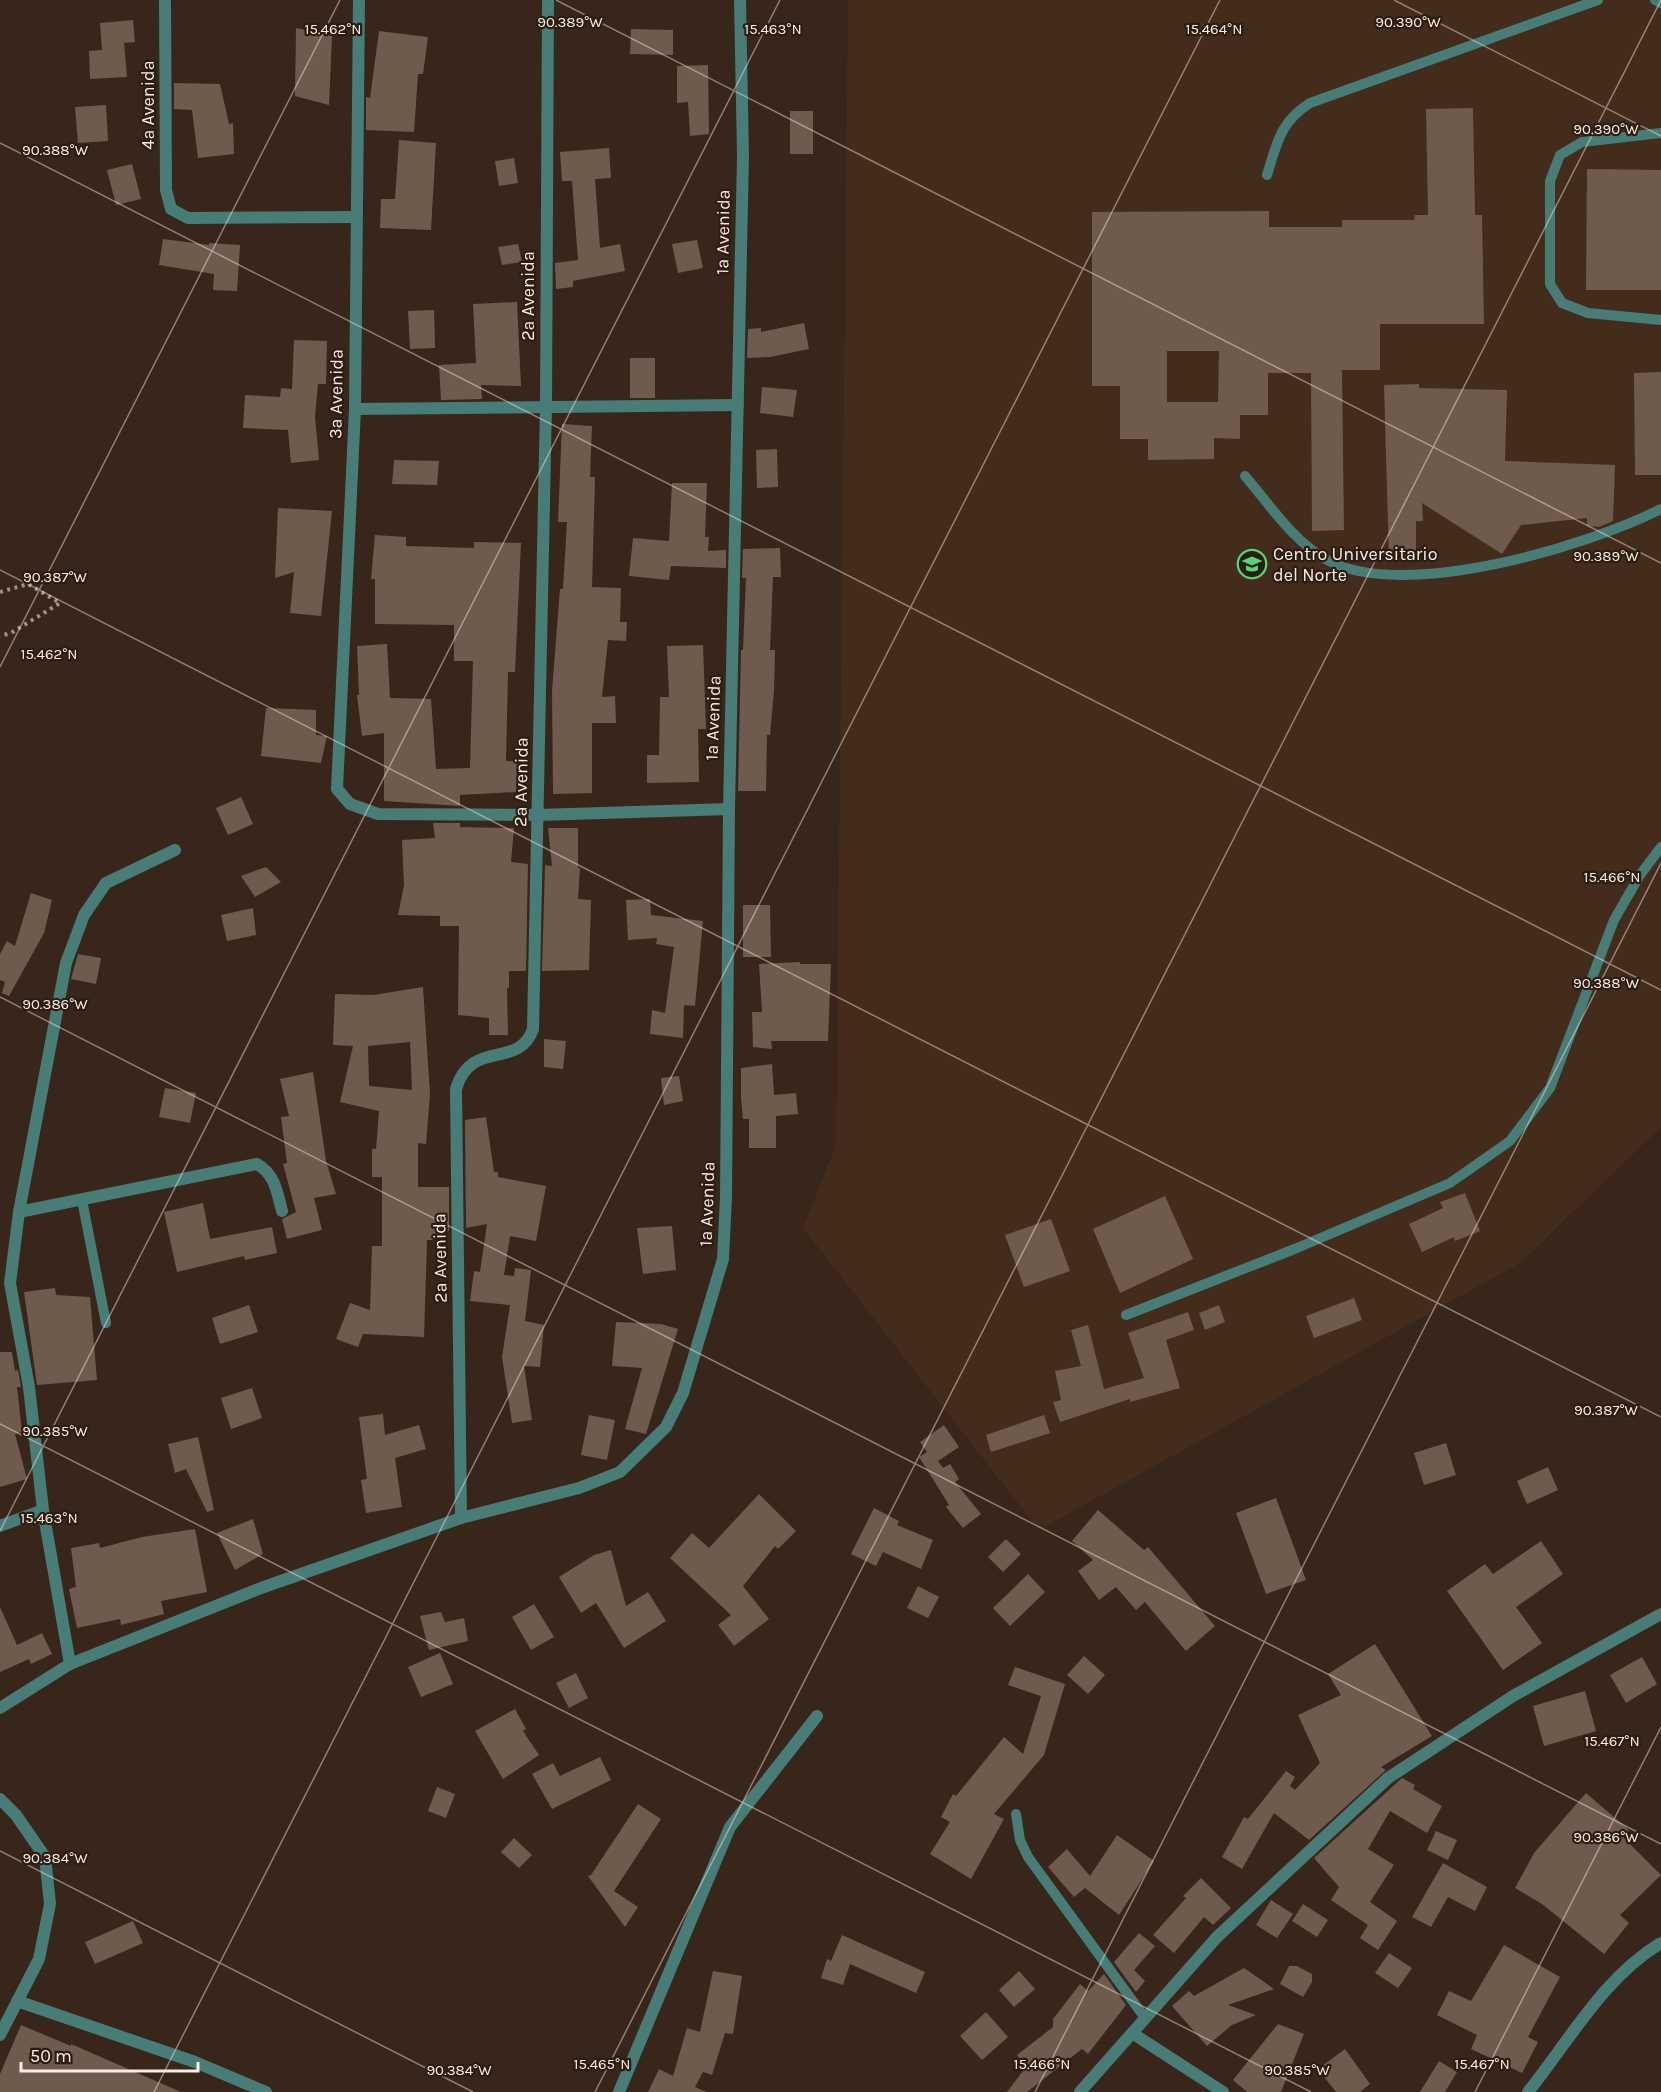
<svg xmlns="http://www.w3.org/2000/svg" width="1661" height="2092" viewBox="0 0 1661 2092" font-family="Karla,sans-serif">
	<rect width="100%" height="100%" fill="#38261a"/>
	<!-- built -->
	<polygon fill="#432c1b" points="848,0 1661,0 1661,1127 1520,1263 1039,1530 803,1228 836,1145"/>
	<!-- building -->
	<g fill="#6f5b4d" fill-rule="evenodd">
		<polygon points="133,20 135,42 124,43 127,77 90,79 89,51 102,50 100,23"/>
		<polygon points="296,28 332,36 329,105 295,96"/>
		<polygon points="631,29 673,30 673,55 630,54"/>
		<polygon points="379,31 428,37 423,74 418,74 414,132 366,130 366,97 370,98"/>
		<polygon points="708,65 709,134 690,136 688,102 677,103 677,66"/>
		<polygon points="174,83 220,84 229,124 233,123 234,154 198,158 192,110 174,109"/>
		<polygon points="106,105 108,141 78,143 75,107"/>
		<path d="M1473,108L1475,215H1482L1484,324H1380V370H1342L1344,530L1312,531L1311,373H1268V415H1240V439L1214,438V459L1148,460V439H1120V386H1092V212L1269,211V227H1342V220H1414L1415,215H1428L1426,109ZM1167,351H1219L1218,402H1167Z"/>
		<rect x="790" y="111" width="23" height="43"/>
		<polygon points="399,140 436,143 431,230 380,228 381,199 395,199"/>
		<polygon points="609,148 611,178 595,179 600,248 620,244 625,271 573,281 573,287 556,289 555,263 578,260 572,181 562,181 560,152"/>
		<polygon points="514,158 518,183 499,186 495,161"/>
		<polygon points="132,164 141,199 116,205 107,170"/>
		<polygon points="1587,169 1661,170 1661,290 1586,290"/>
		<polygon points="163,239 209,245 209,243 240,245 237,291 213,290 214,274 159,265"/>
		<polygon points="697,240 703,268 678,273 672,244"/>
		<polygon points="518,244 522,262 502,265 498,247"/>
		<polygon points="517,302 521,386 481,385 482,399 441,400 439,365 476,363 473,304"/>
		<polygon points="434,310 435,348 410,349 408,311"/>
		<polygon points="804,323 809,349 770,357 747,358 748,329 761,328 761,332"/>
		<polygon points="294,340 327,341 326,384 318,384 315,417 319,460 291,463 288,430 243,428 245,395 280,397 281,388 292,389"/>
		<rect x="630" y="358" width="25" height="40"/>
		<polygon points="1661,372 1661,475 1635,475 1634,373"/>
		<polygon points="1419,384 1419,388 1507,390 1505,461 1615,465 1613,521 1599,527 1587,526 1587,518 1521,525 1502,554 1422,503 1423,521 1416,521 1416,560 1389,560 1384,385"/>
		<polygon points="762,387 797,390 793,417 760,413"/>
		<polygon points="562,424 592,426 590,477 595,477 592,587 621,588 620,622 627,622 626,641 608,640 602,697 615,696 616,723 592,723 592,793 553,794 552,691 560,589 563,589 567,522 558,522"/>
		<polygon points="777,449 778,487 757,488 756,450"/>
		<polygon points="394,460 439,461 437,485 392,484"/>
		<polygon points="672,483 707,483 705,537 709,537 708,551 726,550 726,568 671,566 669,580 629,576 633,538 669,541"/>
		<polygon points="278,508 332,511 321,616 290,613 294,572 275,578"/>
		<polygon points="375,535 406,537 406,546 474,548 474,542 521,543 515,672 508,672 506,761 517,761 516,792 460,795 460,806 384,801 384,733 362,736 357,695 359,695 357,646 387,644 390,698 431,699 436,769 470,768 473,661 454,661 454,625 375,624 375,579 371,579"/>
		<polygon points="780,548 781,577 773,577 770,650 775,650 774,691 770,735 767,735 766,791 738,791 741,650 743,650 746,578 742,578 743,549"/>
		<polygon points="703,645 706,729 698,729 699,782 647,783 647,755 659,755 660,697 669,697 667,646"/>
		<polygon points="266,708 316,710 316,735 327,736 321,763 261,756"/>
		<polygon points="241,797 253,824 228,835 216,808"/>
		<polygon points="433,823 460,823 460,827 514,828 511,862 528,864 526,971 509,971 509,988 507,988 508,1035 489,1035 489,1018 458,1015 459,926 440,926 440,916 398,915 404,885 402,840 435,838"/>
		<polygon points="548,828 578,828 578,868 580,868 578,899 591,900 589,970 542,971 545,865 552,866"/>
		<polygon points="266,867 281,882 255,897 241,876"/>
		<polygon points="31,893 52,900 44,933 9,996 2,993 5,982 0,980 0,954 7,941 15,946"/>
		<polygon points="650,899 651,915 703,921 695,1006 684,1005 683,1038 650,1034 652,1010 665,1013 674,947 656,944 657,938 628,940 626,900"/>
		<polygon points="743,905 770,905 771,957 743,957"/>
		<polygon points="253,908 256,935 227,941 221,915"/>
		<polygon points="78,954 101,958 96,984 71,979"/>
		<polygon points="800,962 800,964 831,964 828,1041 771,1041 772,1049 753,1047 752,1012 762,1012 759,964"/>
		<path d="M423,987L430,1094L426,1144L418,1143V1187H449V1231L433,1234V1240H427L424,1337L363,1334L358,1347L336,1339L350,1303L370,1310L372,1246H382V1177H372V1149H376L379,1111L340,1102L353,1046L333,1045L335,994L373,995ZM410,1042L412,1090L369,1086L368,1046Z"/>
		<polygon points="544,1039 566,1041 563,1069 544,1067"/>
		<polygon points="772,1064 774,1095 796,1093 798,1114 776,1116 776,1148 749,1148 749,1119 743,1119 741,1098 741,1068"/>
		<polygon points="313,1072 326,1161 336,1194 314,1198 322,1230 287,1239 282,1219 296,1212 283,1164 287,1163 281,1117 289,1116 280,1079"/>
		<polygon points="679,1076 683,1101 664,1105 661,1078"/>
		<polygon points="165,1088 196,1093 190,1123 159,1117"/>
		<polygon points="486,1117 494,1172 498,1172 498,1177 546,1186 536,1241 510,1236 504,1275 514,1276 515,1268 531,1270 525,1321 544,1325 540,1367 524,1366 532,1420 512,1423 502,1357 510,1305 470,1301 474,1271 480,1272 487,1224 466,1228 465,1120"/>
		<polygon points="1465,1193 1480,1231 1455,1241 1454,1237 1422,1252 1409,1224 1443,1208 1440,1202"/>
		<polygon points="1165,1196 1193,1259 1120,1293 1093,1229"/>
		<polygon points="203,1203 210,1239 272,1227 277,1253 245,1260 244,1256 177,1272 164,1212"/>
		<polygon points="1051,1219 1070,1271 1024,1287 1005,1235"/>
		<polygon points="672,1226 676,1270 643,1274 637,1228"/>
		<polygon points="55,1288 56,1295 90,1297 97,1380 37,1385 24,1292"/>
		<polygon points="1354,1298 1362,1320 1314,1338 1306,1316"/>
		<polygon points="249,1305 258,1332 220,1344 212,1318"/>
		<polygon points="1219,1305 1225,1322 1205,1330 1199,1313"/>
		<polygon points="1188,1312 1194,1330 1166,1340 1180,1388 1130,1402 1130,1399 1060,1422 1053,1402 1061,1400 1055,1371 1081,1366 1071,1330 1088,1325 1104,1389 1144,1378 1128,1333"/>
		<polygon points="616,1322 661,1324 678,1329 646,1434 625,1429 642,1368 612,1366"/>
		<polygon points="0,1352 12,1352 15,1371 18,1370 21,1387 17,1387 22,1432 15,1434 27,1479 0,1487"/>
		<polygon points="252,1388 262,1418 231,1429 221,1398"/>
		<polygon points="383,1414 385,1435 419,1425 426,1449 395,1458 402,1507 366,1513 361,1480 367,1479 359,1417"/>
		<polygon points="589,1415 615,1420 607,1460 581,1455"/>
		<polygon points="1044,1415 1050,1433 991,1452 986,1435"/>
		<polygon points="944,1425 959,1447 938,1461 943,1468 950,1464 959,1479 955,1482 981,1514 963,1528 946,1507 949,1505 919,1457 927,1452 920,1442"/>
		<polygon points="198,1437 214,1510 207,1512 186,1469 175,1473 168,1444"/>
		<polygon points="1446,1443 1456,1475 1424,1485 1414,1453"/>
		<polygon points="1548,1467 1558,1490 1527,1504 1517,1481"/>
		<polygon points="759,1494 796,1531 778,1549 775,1546 743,1586 769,1619 734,1646 718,1625 731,1615 670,1558 692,1533 709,1548"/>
		<polygon points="1276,1498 1306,1580 1266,1594 1236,1513"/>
		<polygon points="874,1508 899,1521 897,1525 933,1540 921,1569 883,1552 876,1566 851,1554"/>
		<polygon points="1098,1510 1144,1550 1148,1547 1215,1626 1186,1651 1145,1602 1136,1610 1116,1587 1099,1600 1078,1571 1093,1560 1072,1541"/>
		<polygon points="253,1519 263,1554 235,1570 217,1533"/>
		<polygon points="195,1529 207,1592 161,1601 164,1614 121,1625 120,1619 77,1628 69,1589 76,1587 71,1548 99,1543 100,1548 142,1537"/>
		<polygon points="1006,1539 1021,1554 1003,1572 988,1557"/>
		<polygon points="1541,1541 1563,1574 1516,1607 1542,1643 1503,1670 1447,1591 1485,1564 1493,1574"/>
		<polygon points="611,1550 626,1606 648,1592 666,1621 624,1648 596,1603 581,1613 559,1577 594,1555"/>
		<polygon points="1028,1574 1045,1592 1010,1626 993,1608"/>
		<polygon points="918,1586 939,1597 928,1618 907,1608"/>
		<polygon points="534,1604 554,1637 531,1650 512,1617"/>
		<polygon points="0,1607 17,1645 42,1633 52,1654 31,1664 29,1659 0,1672"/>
		<polygon points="441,1612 445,1622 464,1618 468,1641 429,1650 420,1616"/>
		<polygon points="1375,1644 1432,1736 1381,1767 1386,1770 1309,1840 1274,1813 1242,1869 1222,1857 1244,1817 1248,1819 1286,1771 1295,1777 1290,1786 1295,1790 1320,1763 1298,1715 1341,1695 1328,1674"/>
		<polygon points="440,1653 453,1684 421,1697 408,1667"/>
		<polygon points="1084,1656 1105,1675 1088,1694 1067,1675"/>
		<polygon points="1642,1657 1657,1684 1626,1703 1610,1675"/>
		<polygon points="1015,1667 1065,1684 1044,1755 994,1814 1004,1819 971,1879 930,1854 950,1822 941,1817 953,1794 956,1796 1004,1737 1023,1754 1041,1696 1008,1685"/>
		<polygon points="576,1673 588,1698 569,1708 556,1683"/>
		<polygon points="1585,1691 1596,1731 1544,1746 1533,1706"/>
		<polygon points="515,1709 526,1729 523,1731 539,1755 503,1779 475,1731"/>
		<polygon points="600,1757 611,1780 552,1809 532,1774 553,1763 560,1776"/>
		<polygon points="1402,1778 1415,1785 1413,1789 1442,1806 1427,1833 1390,1811 1368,1849 1394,1865 1370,1902 1397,1921 1378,1950 1360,1938 1368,1925 1331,1900 1339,1887 1314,1858"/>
		<polygon points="437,1787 455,1794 446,1818 428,1811"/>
		<polygon points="1586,1793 1629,1830 1623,1837 1661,1875 1620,1915 1629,1923 1604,1954 1542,1904 1515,1888 1534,1853"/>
		<polygon points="638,1804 661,1819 614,1891 638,1907 625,1927 588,1876 591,1875"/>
		<polygon points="1436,1831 1457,1840 1448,1860 1427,1850"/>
		<polygon points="1117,1835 1154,1861 1119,1915 1085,1888 1074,1897 1048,1867 1067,1849 1090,1876"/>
		<polygon points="514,1838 532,1855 519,1868 501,1852"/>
		<polygon points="1443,1863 1487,1887 1475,1911 1448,1897 1431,1927 1412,1917"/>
		<polygon points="1201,1878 1231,1908 1213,1925 1204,1917 1174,1953 1153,1935 1186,1898 1183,1896"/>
		<polygon points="1271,1900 1293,1914 1277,1938 1256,1925"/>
		<polygon points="1303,1904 1328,1920 1317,1937 1292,1921"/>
		<polygon points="133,1921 143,1943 95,1964 85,1942"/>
		<polygon points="1139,1933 1155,1946 1134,1970 1145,1981 1136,1992 1114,1962"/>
		<polygon points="842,1935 925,1972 916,1993 850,1964 843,1985 821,1978 827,1959 831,1961"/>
		<polygon points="1504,1945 1560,1977 1528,2037 1538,2042 1522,2073 1471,2049 1477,2035 1437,2015 1449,1991 1471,2001"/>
		<polygon points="1389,1953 1412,1968 1398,1988 1375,1973"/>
		<polygon points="1289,1966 1297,1966 1312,1974 1312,1982 1303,1997 1280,1984"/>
		<polygon points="1244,1968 1274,1989 1228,2005 1256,2015 1232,2025 1207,2046 1172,2006 1189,1991 1194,1996"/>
		<polygon points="713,1971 742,1976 733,2034 725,2033 712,2075 703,2072 695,2087 706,2092 648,2092 659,2069 673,2076 687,2028 700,2032"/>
		<polygon points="1019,1971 1035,1989 1014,2007 999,1990"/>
		<polygon points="1104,1974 1126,2005 1088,2054 1082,2049 1027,2092 1007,2092 1026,2067 1017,2055 1053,2027 1053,2019 1080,1984 1088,1991"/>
		<polygon points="986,2012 1008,2037 982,2060 960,2036"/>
		<polygon points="1278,2024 1304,2034 1281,2092 1247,2092 1233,2080"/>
		<polygon points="21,2025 71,2046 71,2044 181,2092 0,2092 0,2074"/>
		<polygon points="1345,2049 1370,2084 1360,2092 1336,2092 1318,2069"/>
		<polygon points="1439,2061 1457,2072 1445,2092 1420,2092"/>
	</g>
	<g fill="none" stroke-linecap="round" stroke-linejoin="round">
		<!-- path -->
		<polyline stroke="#a19289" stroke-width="4" stroke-dasharray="3 4.5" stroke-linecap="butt" points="0,592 28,584 60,603 11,633 0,636"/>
		<!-- lane -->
		<g stroke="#477c77" stroke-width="10">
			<polyline points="1655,0 1661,3"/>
			<polyline points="1661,133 1582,142 1560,155 1550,181 1550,284 1562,303 1588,313 1661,320"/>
			<path d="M1267,175C1277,143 1280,122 1310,103L1598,0"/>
			<path d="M1245,476C1270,505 1293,541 1327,560C1403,602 1588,546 1661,509"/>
			<polyline points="82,1200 106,1323"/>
			<polyline points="1126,1315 1297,1248 1450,1183 1510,1141 1550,1088 1614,920 1640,875 1661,847"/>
			<polyline points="1016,1814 1020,1840 1028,1857 1145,2018"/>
		</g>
		<!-- street -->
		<g stroke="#477c77" stroke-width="12">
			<polyline points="165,0 166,190 171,209 188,218 357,217"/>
			<polyline points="359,0 355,409 337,789 350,804 378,814 538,815 729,809"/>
			<polyline points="355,409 738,405"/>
			<path d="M19,1212L257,1164C275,1174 277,1192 282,1211"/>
			<path d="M461,1518L456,1089C471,1038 519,1070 533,1029L546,405L548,0"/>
			<polyline points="0,1526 43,1510"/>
			<polyline points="70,1664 43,1510 29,1387 10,1283 19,1212 66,963 84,915 106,883 175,850"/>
			<polyline points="0,1708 70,1664 261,1588 461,1518 579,1488 620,1472 666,1427 683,1393 723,1259 726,1197 729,809 743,156 740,0"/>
			<polyline points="0,1799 16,1815 45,1857 50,1904 39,1959 0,2035"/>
			<polyline points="17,2001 195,2062 266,2092"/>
			<polyline points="1132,2033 1223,2092"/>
			<polyline points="619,2092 730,1827 817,1716"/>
			<polyline points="1080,2092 1217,1937 1388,1778 1513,1696 1661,1614"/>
			<path d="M1528,2092C1569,2041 1604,1977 1661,1943"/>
		</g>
	</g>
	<!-- ticks -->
	<path fill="none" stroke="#f8ece4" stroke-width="1.5" stroke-opacity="0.45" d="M556,0L1661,563M1394,0L1661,136M0,143L1661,990M0,570L1661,1417M0,667L340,0M0,997L1661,1844M0,1424L1311,2092M0,1531L780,0M0,1851L473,2092M154,2092L1220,0M595,2092L1661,0M1035,2092L1661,863M1475,2092L1661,1727"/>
	<!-- icons -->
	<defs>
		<g id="university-ring" transform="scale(1.5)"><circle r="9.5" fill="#2d1d10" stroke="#53d673" stroke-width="1.5"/><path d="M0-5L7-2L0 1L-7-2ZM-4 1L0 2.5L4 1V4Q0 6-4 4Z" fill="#53d673"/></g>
	</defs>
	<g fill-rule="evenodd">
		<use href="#university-ring" x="1252" y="564"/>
	</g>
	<g text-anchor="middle" stroke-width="4.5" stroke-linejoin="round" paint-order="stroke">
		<!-- street labels -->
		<g font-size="18" fill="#f8ece4" stroke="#2d1d10">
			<text transform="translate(148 105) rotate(-90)" y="6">4a Avenida</text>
			<text transform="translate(723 232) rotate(-89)" y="6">1a Avenida</text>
			<text transform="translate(528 296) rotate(-90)" y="6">2a Avenida</text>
			<text transform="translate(336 394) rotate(-89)" y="6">3a Avenida</text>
			<text transform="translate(713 718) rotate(-88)" y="6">1a Avenida</text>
			<text transform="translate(521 782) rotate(-89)" y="6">2a Avenida</text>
			<text transform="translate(707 1204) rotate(-88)" y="6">1a Avenida</text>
			<text transform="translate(440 1258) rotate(-91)" y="6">2a Avenida</text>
		</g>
		<!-- poi labels -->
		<g font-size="18" fill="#f8ece4" stroke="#2d1d10" text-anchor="start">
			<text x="1273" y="560">Centro Universitario<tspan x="1273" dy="21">del Norte</tspan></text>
		</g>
	</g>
	<g font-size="15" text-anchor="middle" fill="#f8ece4" stroke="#2d1d10" stroke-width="4.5" stroke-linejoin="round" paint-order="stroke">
		<text x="570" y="27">90.389°W</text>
		<text x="1408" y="27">90.390°W</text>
		<text x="333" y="34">15.462°N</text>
		<text x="773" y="34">15.463°N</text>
		<text x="1214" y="34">15.464°N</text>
		<text x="1606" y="134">90.390°W</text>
		<text x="55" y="155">90.388°W</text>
		<text x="1606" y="561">90.389°W</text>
		<text x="55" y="582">90.387°W</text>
		<text x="49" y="659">15.462°N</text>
		<text x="1612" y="882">15.466°N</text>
		<text x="1606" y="988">90.388°W</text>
		<text x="55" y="1009">90.386°W</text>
		<text x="1606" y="1415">90.387°W</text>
		<text x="55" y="1436">90.385°W</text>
		<text x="49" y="1523">15.463°N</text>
		<text x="1612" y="1746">15.467°N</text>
		<text x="1606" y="1842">90.386°W</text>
		<text x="55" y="1863">90.384°W</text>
		<text x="602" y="2069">15.465°N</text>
		<text x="1042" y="2069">15.466°N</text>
		<text x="1482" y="2069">15.467°N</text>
		<text x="459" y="2075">90.384°W</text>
		<text x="1297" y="2075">90.385°W</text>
	</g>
	<!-- scale -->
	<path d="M21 2062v9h177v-9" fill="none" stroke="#f8ece4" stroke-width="3"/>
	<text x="30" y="2062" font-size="18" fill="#f8ece4" stroke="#2d1d10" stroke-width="4.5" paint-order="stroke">50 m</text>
</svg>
